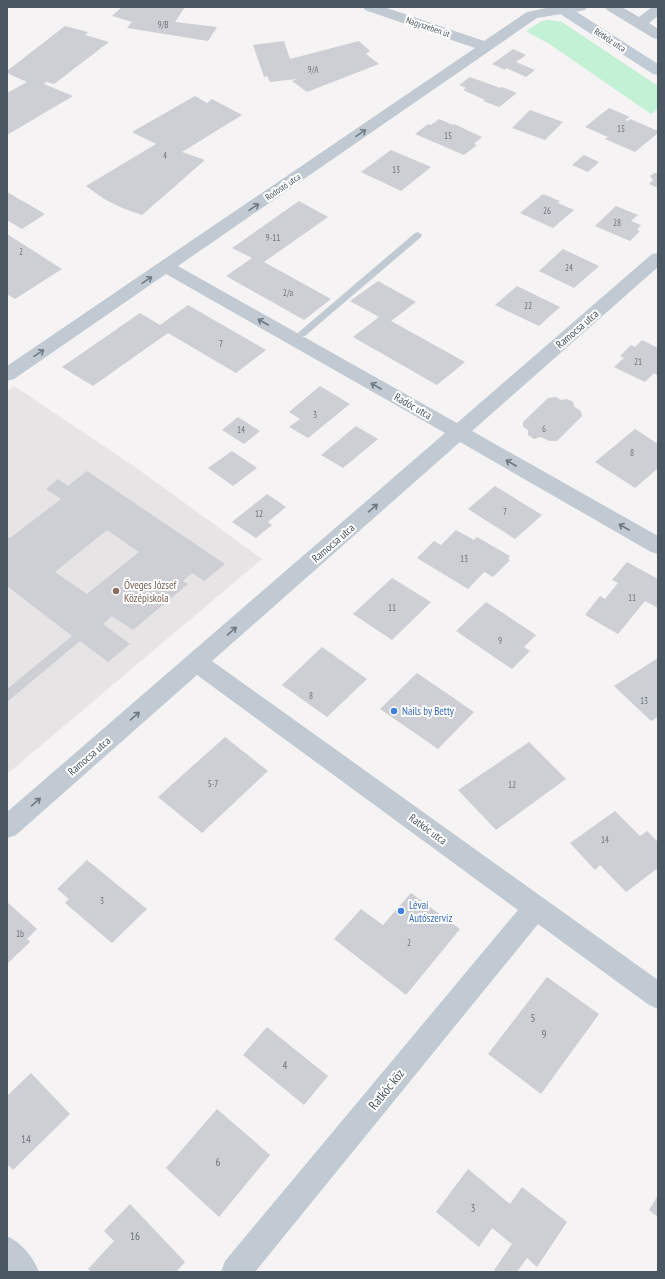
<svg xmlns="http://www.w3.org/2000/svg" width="665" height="1279" viewBox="0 0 665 1279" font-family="'PT Sans Narrow',sans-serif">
	<rect width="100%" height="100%" fill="#f5f3f3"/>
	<!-- education -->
	<polygon fill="#e6e4e5" points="14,386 135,467 262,559 7,774 7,391"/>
	<!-- green -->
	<polygon fill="#c3f1d5" points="548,20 562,22 658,86 658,109 651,114 551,45 526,31 542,21"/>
	<!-- building -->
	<g fill="#cdcfd5" fill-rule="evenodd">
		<polygon points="122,7 185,7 175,22 217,27 208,41 127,28 132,22 112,16"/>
		<polygon points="65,26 88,32 85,35 109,42 54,84 46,82 44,84 73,96 7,135 7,93 27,82 7,73 7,71"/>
		<polygon points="284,41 290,59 359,41 370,51 366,54 379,64 307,92 292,81 297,79 270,82 267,76 264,77 253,45"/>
		<polygon points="513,49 526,55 516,62 535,70 526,77 506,68 505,70 492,64"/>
		<polygon points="470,77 500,88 502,87 517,93 499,107 483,101 485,100 463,90 466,88 459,85"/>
		<polygon points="195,96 207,103 212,99 242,115 182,152 205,160 142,215 122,208 104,199 86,186 156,144 132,132"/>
		<polygon points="609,108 630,117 625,120 628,121 630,119 658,131 658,133 635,152 605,139 608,137 585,127"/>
		<polygon points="530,110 563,122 545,140 512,128"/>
		<polygon points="439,119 453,125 454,124 482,137 474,144 477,145 464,155 415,134 428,124 431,125"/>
		<polygon points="391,150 431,167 401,191 361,172"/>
		<polygon points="584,155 599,162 588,172 572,165"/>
		<polygon points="654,173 658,173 658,188 649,184 653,180 650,176"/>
		<polygon points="7,192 45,214 22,229 7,220"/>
		<polygon points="543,194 560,201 558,203 574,210 553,228 520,213"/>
		<polygon points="299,201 328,217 264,262 331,299 304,320 226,276 252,258 232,248"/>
		<polygon points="616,206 638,215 631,221 641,225 637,230 640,231 630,241 595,226"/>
		<polygon points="7,234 62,269 15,299 7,294"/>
		<polygon points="563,249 599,266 574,288 539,271"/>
		<polygon points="378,281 416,302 391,321 465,362 437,385 353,337 379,317 350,301"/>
		<polygon points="517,286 560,307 539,326 495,305"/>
		<polygon points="188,305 266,350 236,373 168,333 93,386 62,367 140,313 160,325"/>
		<polygon points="642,340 658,348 658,376 654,373 645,382 614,367 624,358 620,356 631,345 635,347"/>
		<polygon points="320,386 350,404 308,438 289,427 300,419 289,412"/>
		<polygon points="556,397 561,400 567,399 573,402 574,405 573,406 581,411 582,416 557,441 549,441 541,437 534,439 528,435 528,430 523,427 523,422 548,398"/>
		<polygon points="238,417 260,431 244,444 222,430"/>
		<polygon points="356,426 378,439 343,468 321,455"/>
		<polygon points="635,429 658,444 658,468 635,488 595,462"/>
		<polygon points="232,451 257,468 233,486 208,468"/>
		<path d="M87,471L225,564L204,581L192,573L183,581L188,584L133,630L112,616L103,624L130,644L108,662L80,641L7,702V689L72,636L7,586V536L10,538L61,499L46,489L58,479L68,486ZM107,530L139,552L87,594L55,572Z"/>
		<polygon points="495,486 542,515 515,539 468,509"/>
		<polygon points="267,494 286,507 268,522 272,525 256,538 232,522"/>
		<polygon points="456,530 474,540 477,537 510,556 508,559 510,560 493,577 484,572 468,589 417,558 434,541 441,545"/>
		<polygon points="627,562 658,579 658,608 645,601 618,634 585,615 600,596 605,599 618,583 612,580"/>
		<polygon points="392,578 431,602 392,640 353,614"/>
		<polygon points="486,602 536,635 524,647 530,651 512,669 456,631"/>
		<polygon points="322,647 367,679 327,717 282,685"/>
		<polygon points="658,658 658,717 651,721 614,686"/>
		<polygon points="417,673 474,712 438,749 380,709"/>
		<polygon points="225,737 268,771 202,833 158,797"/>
		<polygon points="529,742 566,779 496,830 458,790"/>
		<polygon points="615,811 640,836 647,831 658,842 658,868 626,892 600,865 595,870 570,843"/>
		<polygon points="87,860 147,909 112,943 65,903 69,899 57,889"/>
		<polygon points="411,893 460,929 406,995 334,939 361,909 383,925"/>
		<polygon points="7,902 37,929 27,939 30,942 7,964"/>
		<polygon points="547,977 599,1014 541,1094 488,1054"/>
		<polygon points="267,1027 328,1076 304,1105 243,1055"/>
		<polygon points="31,1073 70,1114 13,1170 7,1164 7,1096"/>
		<polygon points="217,1109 270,1155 219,1217 166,1168"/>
		<polygon points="468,1169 510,1204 522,1187 567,1222 537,1267 527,1258 517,1272 497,1272 494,1270 512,1244 492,1228 479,1247 436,1212"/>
		<polygon points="658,1195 658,1217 649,1210"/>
		<polygon points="130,1204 185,1262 176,1272 91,1272 88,1269 114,1241 104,1231"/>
	</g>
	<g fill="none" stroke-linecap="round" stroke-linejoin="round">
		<!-- lane -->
		<polygon fill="#c1cad2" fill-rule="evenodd" points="418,232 422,235 421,237 305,336 299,336 297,334 299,332 415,233"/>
		<!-- street -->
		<g fill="#c1cad2" fill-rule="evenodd">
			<polygon points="363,7 384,7 484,41 527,12 551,7 587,7 585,10 580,11 537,18 178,266 457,423 652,254 658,253 658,267 472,431 658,536 658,554 651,552 460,442 212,661 658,980 658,1009 649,1005 538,924 255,1272 221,1272 225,1261 518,910 197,675 16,835 7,838 7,812 445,433 166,274 14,379 7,381 7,366 475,48 365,10"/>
			<polygon points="605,7 622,7 639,17 652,7 658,7 658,16 649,23 658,29 658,39 653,38 607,10"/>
			<path d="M7,1236C22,1243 33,1257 39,1272H7Z"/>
		</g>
		<!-- secondary -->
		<polygon fill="#c1cbd6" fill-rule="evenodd" points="552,7 569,7 658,64 658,75 653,74 554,10"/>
	</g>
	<!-- one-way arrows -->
	<defs><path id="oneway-shaft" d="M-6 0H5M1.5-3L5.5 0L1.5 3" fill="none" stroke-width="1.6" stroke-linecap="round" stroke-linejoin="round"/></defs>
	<g stroke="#6e7983">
		<use href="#oneway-shaft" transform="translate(361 133) rotate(-34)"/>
		<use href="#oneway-shaft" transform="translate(254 207) rotate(-34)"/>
		<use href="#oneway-shaft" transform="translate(147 280) rotate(-34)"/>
		<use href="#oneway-shaft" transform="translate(263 322) rotate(-150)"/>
		<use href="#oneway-shaft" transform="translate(39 353) rotate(-34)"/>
		<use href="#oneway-shaft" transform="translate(376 386) rotate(-150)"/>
		<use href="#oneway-shaft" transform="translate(511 463) rotate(-150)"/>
		<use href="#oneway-shaft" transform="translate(373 508) rotate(-41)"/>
		<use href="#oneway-shaft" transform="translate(624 527) rotate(-150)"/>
		<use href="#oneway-shaft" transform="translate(232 631) rotate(-41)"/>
		<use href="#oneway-shaft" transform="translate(135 716) rotate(-41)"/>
		<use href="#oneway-shaft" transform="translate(36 802) rotate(-41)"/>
	</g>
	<!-- markers -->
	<circle fill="#8d6e63" stroke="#fff" stroke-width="1.5" cx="116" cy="591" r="4"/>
	<g fill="#3f7fe0" stroke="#fff" stroke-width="1.5">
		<circle cx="394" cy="711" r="4"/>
		<circle cx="401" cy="911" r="4"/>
	</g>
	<g text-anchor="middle" stroke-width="4" stroke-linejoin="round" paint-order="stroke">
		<!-- number labels -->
		<g font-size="9" fill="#6b747e">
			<text x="163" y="28">9/B</text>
			<text x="313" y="73">9/A</text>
			<text x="621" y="132">15</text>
			<text x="448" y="139">15</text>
			<text x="165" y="159">4</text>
			<text x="396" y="173">13</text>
			<text x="547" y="214">26</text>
			<text x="617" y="226">28</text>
			<text x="273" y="241">9-11</text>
			<text x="21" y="255">2</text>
			<text x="569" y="271">24</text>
			<text x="288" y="296">2/a</text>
			<text x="528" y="309">22</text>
			<text x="221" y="347">7</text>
			<text x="638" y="365">21</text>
			<text x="315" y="418">3</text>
			<text x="544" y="432">6</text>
			<text x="241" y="433">14</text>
			<text x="632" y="456">8</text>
			<text x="505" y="515">7</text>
			<text x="259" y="517">12</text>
			<text x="464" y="562">13</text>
			<text x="632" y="601">11</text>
			<text x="392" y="611">11</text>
			<text x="500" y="644">9</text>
			<text x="311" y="699">8</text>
			<text x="644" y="704">13</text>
			<text x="213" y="787">5-7</text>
			<text x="512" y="788">12</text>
			<text x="605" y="843">14</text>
			<text x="102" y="904">3</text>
			<text x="20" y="937">1b</text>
			<text x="409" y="946">2</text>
		</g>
		<!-- far-street labels -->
		<g font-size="9" fill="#4a5661" stroke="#fff">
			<text transform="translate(428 27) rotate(19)" y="3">Nagyszeben út</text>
			<text transform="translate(610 40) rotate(33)" y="3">Rétköz utca</text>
			<text transform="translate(283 187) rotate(-34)" y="3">Rodostó utca</text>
		</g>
		<!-- street labels -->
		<g font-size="11" fill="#4a5661" stroke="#fff">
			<text transform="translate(577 329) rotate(-41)" y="4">Ramocsa utca</text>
			<text transform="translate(413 406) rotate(30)" y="4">Radóc utca</text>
			<text transform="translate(333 543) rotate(-41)" y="4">Ramocsa utca</text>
			<text transform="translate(89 756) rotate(-41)" y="4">Ramocsa utca</text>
			<text transform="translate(428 829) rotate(36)" y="4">Ratkóc utca</text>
		</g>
		<!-- education labels -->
		<g font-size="11" fill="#785e54" stroke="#fff" text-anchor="start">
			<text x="124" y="589">Öveges József<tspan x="124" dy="13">Középiskola</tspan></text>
		</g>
		<!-- shop labels -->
		<g font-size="11" fill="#366cbe" stroke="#fff" text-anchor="start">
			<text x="402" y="715">Nails by Betty</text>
			<text x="409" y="909">Lévai<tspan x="409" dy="13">Autószerviz</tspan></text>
		</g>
		<!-- near-number labels -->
		<g font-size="11" fill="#6b747e">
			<text x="533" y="1022">5</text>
			<text x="544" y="1038">9</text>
			<text x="285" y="1069">4</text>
			<text x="26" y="1143">14</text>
			<text x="218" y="1166">6</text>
			<text x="473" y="1212">3</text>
			<text x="135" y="1240">16</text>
		</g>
		<!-- near-street labels -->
		<g font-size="13" fill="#4a5661" stroke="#fff">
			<text transform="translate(386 1089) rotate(-51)" y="5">Ratkóc köz</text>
		</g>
	</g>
	<!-- border -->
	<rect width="665" height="1279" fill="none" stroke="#4a5661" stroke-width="16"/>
</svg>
